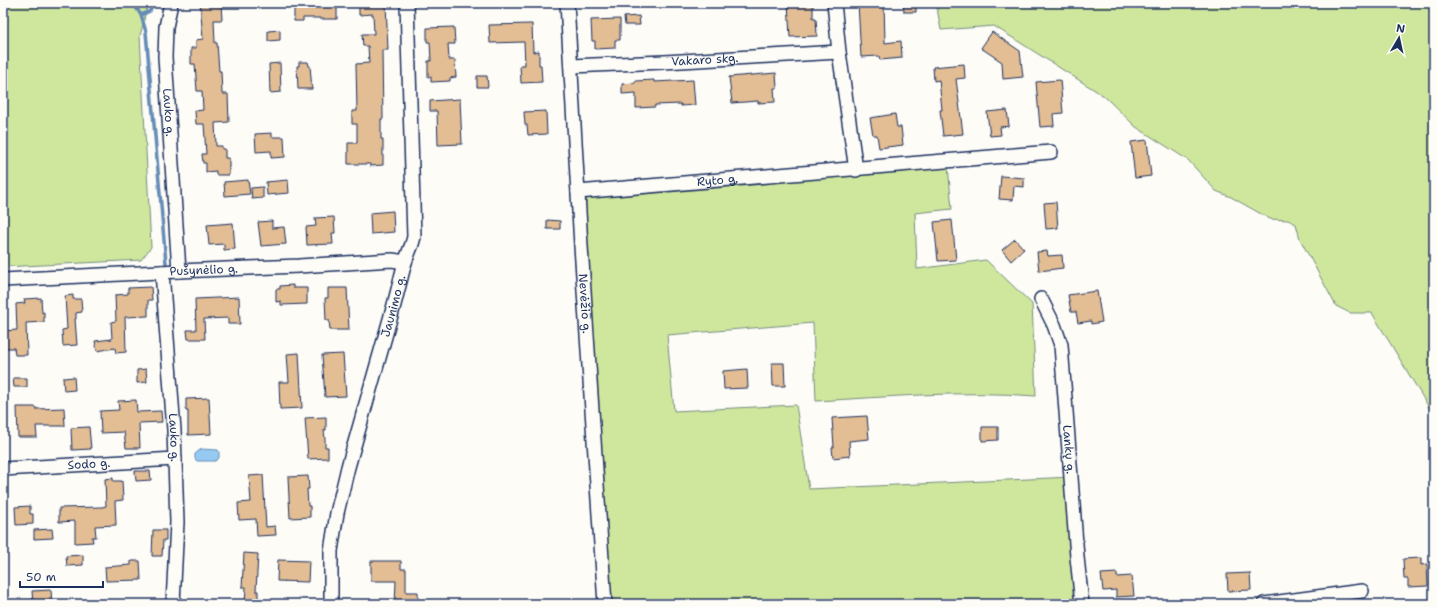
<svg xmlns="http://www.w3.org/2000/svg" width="1437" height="607" viewBox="0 0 1437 607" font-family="'Shantell Sans',sans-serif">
	<rect width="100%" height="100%" fill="#fdfcf7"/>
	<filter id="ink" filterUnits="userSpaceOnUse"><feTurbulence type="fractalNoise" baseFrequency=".025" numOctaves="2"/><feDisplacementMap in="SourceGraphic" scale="8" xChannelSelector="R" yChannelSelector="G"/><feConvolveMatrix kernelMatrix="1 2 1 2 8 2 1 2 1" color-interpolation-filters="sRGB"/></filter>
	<g filter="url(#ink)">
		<!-- green -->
		<g fill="#cfe79d" stroke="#758b7e">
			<polygon points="3,3 148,3 140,36 151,247 141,260 3,267"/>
			<polygon points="936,3 1431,3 1434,5 1434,416 1372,313 1350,313 1336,306 1300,239 1296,224 1288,220 1270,219 1231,197 1216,191 1188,160 1136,127 1104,96 994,26 941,30"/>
			<path d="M948,166L952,209L915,213L917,269L986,260L1032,304L1036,396C963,390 889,397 816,401L813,323L667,335L674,411L796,405L809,489L1073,477L1076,604H605L585,245L586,195Z"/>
		</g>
		<!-- water -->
		<polygon fill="#96caf3" stroke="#658cb7" points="201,449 218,450 219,452 219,458 215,461 197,461 195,459 195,454"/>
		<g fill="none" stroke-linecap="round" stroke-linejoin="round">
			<!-- stream -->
			<g stroke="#658cb7" stroke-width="3.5">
				<polyline points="133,3 141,15 146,32 166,263"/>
				<polyline points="141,15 150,11 154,3"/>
			</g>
		</g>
		<!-- building -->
		<g fill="#e3bd93" stroke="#1b2f5e">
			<polygon points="200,3 221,3 222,20 214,20 215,43 217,43 219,71 221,71 222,94 228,94 229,122 215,123 216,146 222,146 222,149 225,149 225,158 229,158 229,175 216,175 216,171 206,172 206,163 203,163 202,154 206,154 204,124 196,124 195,111 203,110 202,91 197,91 195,64 191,64 191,48 196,48 196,40 203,39"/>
			<polygon points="294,3 303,3 303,8 320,7 320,3 337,3 337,19 320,19 320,18 303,18 303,21 294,21"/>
			<polygon points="359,3 386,3 388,50 382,50 383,119 381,119 381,139 383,139 383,165 370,166 370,164 348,164 348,143 357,143 357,124 352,124 352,111 357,111 356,64 369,63 368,46 363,46 362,34 374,34 373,14 359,15"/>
			<polygon points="788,3 813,3 813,18 816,18 817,36 790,37"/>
			<polygon points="858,3 884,3 885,43 901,41 902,58 880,60 879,56 861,57"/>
			<polygon points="903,3 916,3 916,12 904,12"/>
			<polygon points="639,16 640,25 625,25 624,17"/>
			<polygon points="620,19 620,40 615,40 615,48 595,49 595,41 592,41 591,20"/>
			<polygon points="532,24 533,52 539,51 539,65 541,65 542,82 521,83 520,65 525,65 524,42 490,43 489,25"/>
			<polygon points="454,27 455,44 448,44 449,60 455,60 456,77 450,78 450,81 431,82 431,77 428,77 428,61 431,61 430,42 427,42 427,28"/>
			<polygon points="280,30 280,40 268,41 268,31"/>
			<polygon points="992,32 1020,51 1023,77 1003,79 1002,62 981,48"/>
			<polygon points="299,62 308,62 309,66 310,66 312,89 298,89 297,66 299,66"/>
			<polygon points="280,63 281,92 270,93 269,64"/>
			<polygon points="964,64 965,78 956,79 963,134 943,136 940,110 942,110 939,80 934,81 933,67"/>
			<polygon points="776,73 777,88 774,88 775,102 758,103 758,101 732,103 729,77"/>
			<polygon points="477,76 487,76 488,87 477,87"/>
			<polygon points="654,80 654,82 693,80 695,105 681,106 681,104 655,105 655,107 636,108 636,93 622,94 622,84 635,83 635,81"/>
			<polygon points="1060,80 1063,113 1053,114 1054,126 1040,127 1036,82"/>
			<polygon points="460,99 462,144 438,145 437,111 430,111 430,101"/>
			<polygon points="1007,110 1009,126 1000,127 1001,135 990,136 987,112"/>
			<polygon points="546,111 547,134 528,135 527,125 525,125 524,112"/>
			<polygon points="895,114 897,127 901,127 903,145 879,148 877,135 873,135 870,118"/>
			<polygon points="272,133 272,137 284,137 285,157 271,158 271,151 256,152 255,134"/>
			<polygon points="1147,140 1151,176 1135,178 1131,142"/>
			<polygon points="1001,176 1024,178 1024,187 1014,186 1013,200 999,199"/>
			<polygon points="248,180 250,194 225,196 224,182"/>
			<polygon points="288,180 289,193 267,195 266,182"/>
			<polygon points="263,187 263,198 252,199 251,188"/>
			<polygon points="1056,202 1058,228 1046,229 1044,203"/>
			<polygon points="393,211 394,232 371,234 370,213"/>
			<polygon points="334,217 335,233 332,233 333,244 307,245 306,227 316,226 315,218"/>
			<polygon points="547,220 560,221 560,229 547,229"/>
			<polygon points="952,220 956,260 938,261 934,222"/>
			<polygon points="272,221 272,228 284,227 286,244 261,246 258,222"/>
			<polygon points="233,223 235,249 224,250 224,244 209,245 207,225"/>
			<polygon points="1015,239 1024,249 1011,261 1002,250"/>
			<polygon points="1047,251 1048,256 1062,255 1063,268 1039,271 1037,252"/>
			<polygon points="293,285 293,288 307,288 307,304 281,305 281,301 276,302 276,289 280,289 280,286"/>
			<polygon points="151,287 152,300 148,300 148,316 125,317 126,352 116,353 115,348 97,351 95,341 112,339 111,322 116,321 115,295 128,294 128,288"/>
			<polygon points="328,288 347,288 349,330 330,330 329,320 326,320 325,298 328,298"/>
			<polygon points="1097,291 1102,322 1091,324 1091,321 1078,323 1076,312 1071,312 1068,295"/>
			<polygon points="73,295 73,299 81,299 82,312 76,313 76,319 75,319 77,345 63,346 62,330 67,329 65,296"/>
			<polygon points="239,297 240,324 228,324 228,318 204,319 205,339 188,339 187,330 196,330 195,299"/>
			<polygon points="41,298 42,313 44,312 44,322 26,323 27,355 15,355 14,348 3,348 3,331 17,330 16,304 25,303 24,299"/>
			<polygon points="299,353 302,408 280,409 279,382 289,382 287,354"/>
			<polygon points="343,354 346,396 325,397 322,355"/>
			<polygon points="772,363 784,363 785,386 773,386"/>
			<polygon points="146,369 147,382 137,383 137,370"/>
			<polygon points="747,369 748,388 724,389 723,371"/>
			<polygon points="74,377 75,390 64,391 63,378"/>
			<polygon points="13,378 27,378 27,387 14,387"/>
			<polygon points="209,398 211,434 188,435 188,411 186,411 186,399"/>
			<polygon points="136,400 137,412 161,411 162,422 139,423 140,448 126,448 124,432 101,433 100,411 119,410 118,401"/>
			<polygon points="17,407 36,407 36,409 64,408 65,426 36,426 37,437 18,437"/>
			<polygon points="867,416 869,439 849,441 850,456 833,458 832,447 834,447 832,418"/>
			<polygon points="326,417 326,430 324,430 325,439 325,447 328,447 328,458 308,459 305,418"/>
			<polygon points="89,427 91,449 72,450 71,428"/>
			<polygon points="982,427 998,427 998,440 982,441"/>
			<polygon points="135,471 150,471 151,480 136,481"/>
			<polygon points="263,475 266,527 275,526 276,535 257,536 256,519 239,520 238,503 251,502 249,476"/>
			<polygon points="308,476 309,489 307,489 308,506 310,506 310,517 290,518 288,477"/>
			<polygon points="113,478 113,481 122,481 123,500 115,501 116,525 95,526 96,537 92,537 93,542 75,543 75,521 59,522 59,508 102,507 106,506 105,479"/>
			<polygon points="30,506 30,514 33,514 33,524 16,525 15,507"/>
			<polygon points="52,529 53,538 34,539 34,530"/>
			<polygon points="153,530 166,530 166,540 163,540 162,556 152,556"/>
			<polygon points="244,553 258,554 256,591 258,591 258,604 245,604 246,587 242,587"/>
			<polygon points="83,555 83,565 67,566 66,556"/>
			<polygon points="1421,558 1421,565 1427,564 1428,586 1408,587 1408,579 1404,579 1403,559"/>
			<polygon points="278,560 309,561 308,582 277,581"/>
			<polygon points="131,561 140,561 141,580 106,581 105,567 131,565"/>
			<polygon points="371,561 401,561 401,569 406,569 406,592 418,592 418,604 395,604 396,581 371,581"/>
			<polygon points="1117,573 1117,577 1132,576 1134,596 1116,597 1116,590 1103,591 1101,574"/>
			<polygon points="1250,573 1251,590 1228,591 1227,574"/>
			<polygon points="51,590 52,604 33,604 32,591"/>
		</g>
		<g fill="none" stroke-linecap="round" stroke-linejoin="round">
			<!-- minor casing -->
			<g stroke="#1b2f5e" stroke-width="16">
				<g id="minor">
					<path id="s1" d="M171,3L166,27L165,57L179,271"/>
					<path id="s2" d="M567,3L581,246L605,604"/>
					<polyline points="834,3 839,52 856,170"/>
					<path id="s3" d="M571,66L664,62L839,52"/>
					<path id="s4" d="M578,192L1051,152"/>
					<path id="s5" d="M162,272L174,430L177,522L173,604"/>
					<path id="s6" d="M3,280L179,271L299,266L392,260L405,262"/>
					<path id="s7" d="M1041,299L1054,325L1061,345L1077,557L1082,604"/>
					<path id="s8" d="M3,469L175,459"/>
					<path id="s9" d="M331,604V551L337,513L348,467L394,305L405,262L412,244L414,237L407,3"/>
					<polyline points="1264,604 1362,591"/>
				</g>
			</g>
			<!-- minor -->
			<use href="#minor" stroke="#fdfcf7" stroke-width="13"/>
		</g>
	</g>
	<g text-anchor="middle" stroke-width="3.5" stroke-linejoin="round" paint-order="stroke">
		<!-- street labels -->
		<g font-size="12" fill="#1b2f5e" stroke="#fdfcf7">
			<text dy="4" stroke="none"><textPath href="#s3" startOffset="134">Vakaro skg.</textPath></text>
			<text dy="4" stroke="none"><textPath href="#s1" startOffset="110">Lauko g.</textPath></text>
			<text dy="4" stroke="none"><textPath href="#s4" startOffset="140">Ryto g.</textPath></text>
			<text dy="4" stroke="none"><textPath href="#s6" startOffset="201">Pušynėlio g.</textPath></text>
			<text dy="4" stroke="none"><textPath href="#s2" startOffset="301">Nevėžio g.</textPath></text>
			<text dy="4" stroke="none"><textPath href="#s9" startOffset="306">Jaunimo g.</textPath></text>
			<text dy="4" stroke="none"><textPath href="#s5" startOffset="166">Lauko g.</textPath></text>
			<text dy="4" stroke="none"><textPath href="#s7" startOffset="155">Lankų g.</textPath></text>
			<text dy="4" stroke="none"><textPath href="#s8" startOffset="86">Sodo g.</textPath></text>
		</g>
	</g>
	<!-- margin -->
	<rect width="1437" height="607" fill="none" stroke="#fdfcf7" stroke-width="16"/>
	<rect x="8" y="8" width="1421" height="591" fill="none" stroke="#1b2f5e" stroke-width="1.5" filter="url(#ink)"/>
	<!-- north arrow -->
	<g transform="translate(1399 38) rotate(9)" stroke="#fdfcf7" stroke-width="3" paint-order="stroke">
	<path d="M0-3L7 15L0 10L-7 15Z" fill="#1b2f5e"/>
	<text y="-6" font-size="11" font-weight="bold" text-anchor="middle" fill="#1b2f5e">N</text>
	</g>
	<!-- scale -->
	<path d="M20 581v6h83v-6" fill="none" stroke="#1b2f5e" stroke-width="2"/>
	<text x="26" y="581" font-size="12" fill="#1b2f5e" stroke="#fdfcf7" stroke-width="3" paint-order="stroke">50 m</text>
</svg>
